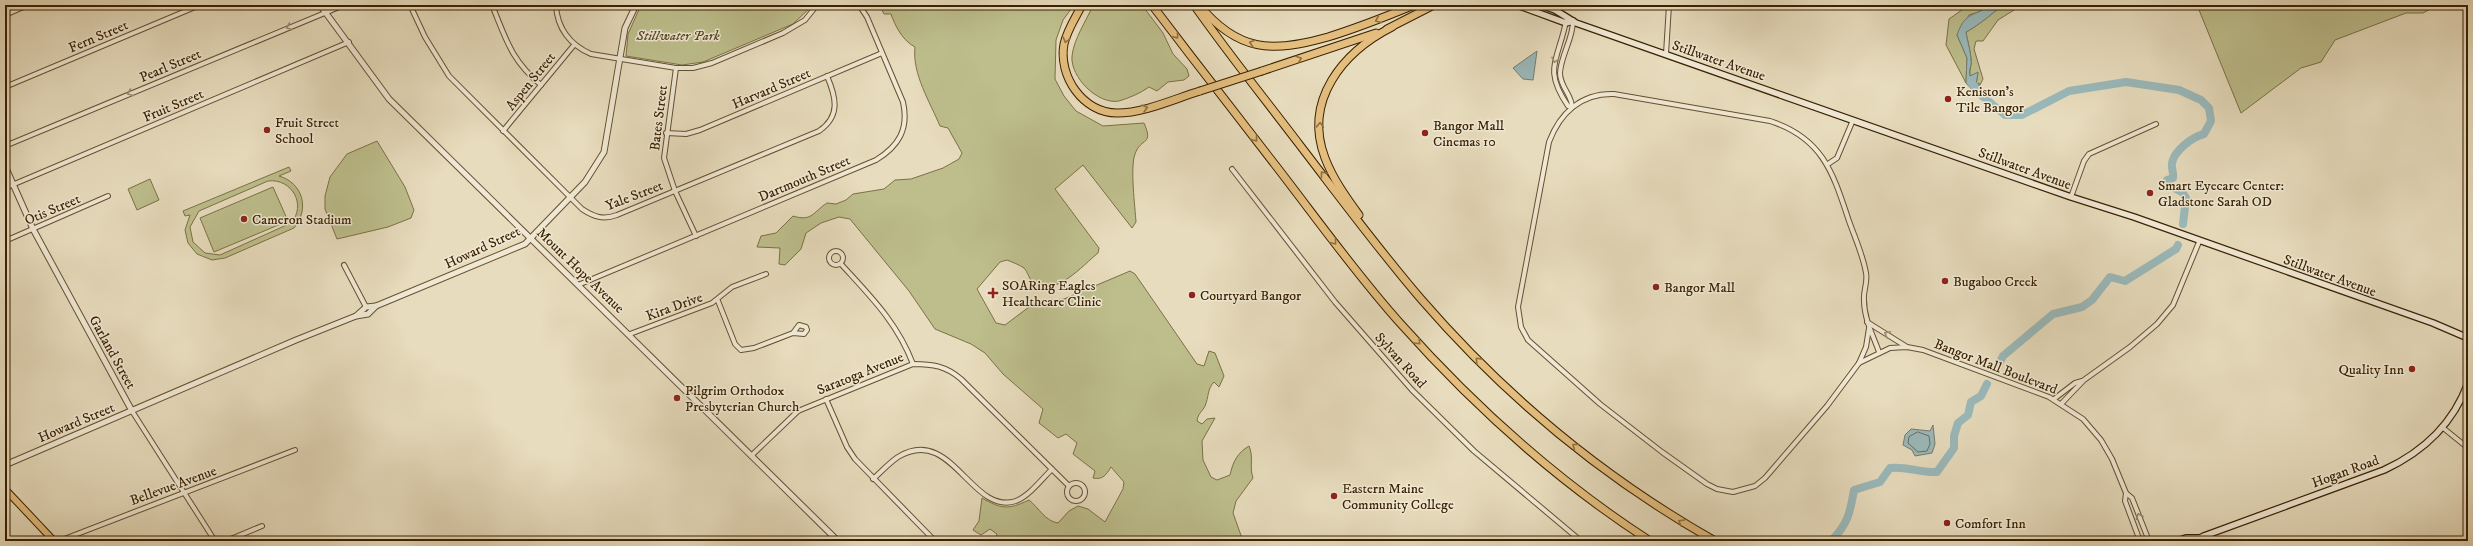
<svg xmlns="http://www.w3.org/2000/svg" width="2473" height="546" viewBox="0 0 2473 546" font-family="'IM FELL DW Pica',serif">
	<rect width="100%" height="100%" fill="#e7dcbd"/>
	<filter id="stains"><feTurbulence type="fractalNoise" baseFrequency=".005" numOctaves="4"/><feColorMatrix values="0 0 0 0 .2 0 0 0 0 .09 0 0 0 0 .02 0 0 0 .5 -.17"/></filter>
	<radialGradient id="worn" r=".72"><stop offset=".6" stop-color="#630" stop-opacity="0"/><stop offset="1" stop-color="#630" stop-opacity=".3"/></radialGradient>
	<!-- green -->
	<g fill="#bdbe8c" stroke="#7c7046" fill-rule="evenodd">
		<polygon points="641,5 813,5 793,24 703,62 682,65 626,56 628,34"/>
		<path d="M885,5H1074L1063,20L1056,40L1055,79L1064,96L1076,111L1103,126L1144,123C1154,146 1141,137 1135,154C1130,167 1135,207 1136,222L1132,228L1083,165L1055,189L1099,248L1098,253C1083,265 1055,298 1034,283C1029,280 1028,272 1024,268C1020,265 1012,262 1007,260L1000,262L977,289L996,323L1005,325L1037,301L1064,299L1130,271L1135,274L1197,364L1204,366L1209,351L1215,353L1224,376L1219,387L1214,382C1207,389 1209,397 1205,406C1202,412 1198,413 1197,421L1202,424L1207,419L1215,418L1202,441L1203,460L1211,477L1217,480L1230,475C1233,462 1237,453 1249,446C1254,457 1249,467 1253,478L1236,501L1233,513L1243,541H995L997,534L990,529L981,535L973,530L979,521L982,498C1001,509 1008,510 1029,500C1039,508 1045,521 1058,523L1069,511L1078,506L1088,509L1105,522L1123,489L1124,482L1111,467C1106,475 1103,480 1093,478L1095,471L1073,454L1077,443L1066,434L1058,438L1039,423L1043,409L1003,374L985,353L971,344L935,329L909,291L850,219L839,217L821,223L806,233L801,249L785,265L779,264L780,248L757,247L761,236L776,233L793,216C812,222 813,212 827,203L836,204L846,200L853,194L884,189L895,180L911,179L943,168L959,159L962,153L948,128L940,126C930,102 912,74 915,47C903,41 895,26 891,14H884L881,8Z"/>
		<path d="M1093,5H1142L1163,33L1173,54L1187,69L1189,76L1184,80L1168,82L1157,91L1149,87C1141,93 1129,98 1119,101C1098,105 1070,77 1072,56C1074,38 1086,22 1093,5Z"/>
		<polygon points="1969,5 1985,5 1981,11 1969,15 1957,35 1967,58 1966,83 1946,45 1949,19"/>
		<path d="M2001,5H2022L1998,20L1983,41H1976L1974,49L1983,79L1978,89L1979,83L1976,85L1978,73L1970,76C1969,70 1972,66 1971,60C1971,53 1967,39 1966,32C1971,30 1999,10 2001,5Z"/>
		<polygon points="2197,5 2438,5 2423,13 2406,13 2335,40 2321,62 2301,68 2241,113"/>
		<polygon points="377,141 405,187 414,210 411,218 388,227 337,239 325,209 325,196 330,177 347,154"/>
		<path d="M289,167L291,171L279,176C303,183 310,209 294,228L225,258L212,260L197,254L188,243L185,230L190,215L185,216L183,211ZM268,181C292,178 307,205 291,223L220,255L205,253L193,242L190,227L199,211Z"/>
		<polygon points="150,179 159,200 137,210 128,189"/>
		<polygon points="273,187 288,221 214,252 200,218"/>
	</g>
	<!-- water -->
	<g fill="#9ab9bb" stroke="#747c70">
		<path d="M1985,5H2001C1999,10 1971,30 1966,32C1967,39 1971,53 1971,60C1972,66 1968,70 1970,76L1978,72L1976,85L1979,83L1975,93L1966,83L1967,58L1957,35C1962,21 1966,16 1981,11Z"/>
		<polygon points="1537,51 1533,80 1523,79 1513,68"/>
		<polygon points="1933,425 1935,444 1932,453 1915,456 1912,450 1903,445 1905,435 1911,429 1930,431"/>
	</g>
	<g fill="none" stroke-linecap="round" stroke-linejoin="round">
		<!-- shore -->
		<polygon stroke="#6a6d5e" stroke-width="1" points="1918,432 1929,436 1930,444 1927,451 1918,452 1908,443 1909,437"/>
		<!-- river -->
		<g stroke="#9ab9bb" stroke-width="8">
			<path d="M1971,82L1981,95L2005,115H2022L2069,91L2126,82L2179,90L2201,100L2209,108L2211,121L2204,134C2192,137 2174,151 2172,163C2171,168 2174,173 2173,178L2167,180L2168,185L2182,192L2186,198L2183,224"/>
			<polyline points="1999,364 2003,356 2053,314 2082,307 2092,300 2110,277 2125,281 2176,249 2178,245"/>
			<path d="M1831,541C1848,524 1850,513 1854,490L1880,482L1890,468C1906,466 1921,473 1937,472L1954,448V436L1958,423L1968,415L1971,402L1981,396L1987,384"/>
		</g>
		<!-- minor casing -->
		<g stroke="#65502f" stroke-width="6">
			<g id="minor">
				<path d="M410,5L425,37L449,76L582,209C594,217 603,220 617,215L819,131C841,116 836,97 827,76"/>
				<path d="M492,5C506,39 511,60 541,85"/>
				<path d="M556,5C557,28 570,45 591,54L676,68H693L712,63L783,33L805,20L817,5"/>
				<polyline points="5,15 28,5"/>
				<path d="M1566,21C1559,59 1542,68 1568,106L1572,107"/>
				<polyline points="1666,54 1669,5"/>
				<polyline points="676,68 664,158 675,191 696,236"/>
				<polyline points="5,87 200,5"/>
				<path d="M1572,107C1572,95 1560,87 1560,73C1561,55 1573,39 1573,21"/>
				<polyline points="503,131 574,45"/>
				<polyline points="666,133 686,134 700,130 882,53"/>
				<polyline points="5,146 344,5"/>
				<polyline points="1828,164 1837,158 1853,120"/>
				<polyline points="1232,169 1335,302 1412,390 1474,451 1581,541"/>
				<polyline points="5,188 349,42"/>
				<polyline points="2071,197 2084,161 2089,154 2156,124"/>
				<polyline points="5,241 108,196"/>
				<circle cx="836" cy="258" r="7"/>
				<path d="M841,264C870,296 897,322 913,364"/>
				<polyline points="344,265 366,307"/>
				<path d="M578,285L876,160C899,146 909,129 903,102L867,17L859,5"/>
				<polyline points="718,301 735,344 741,350 754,348 793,333 804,334 807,330 806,327 799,325 793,333"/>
				<polyline points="1867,322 1907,347"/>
				<polyline points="630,334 712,303 732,287 766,274"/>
				<path d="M1879,352C1873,335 1864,319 1864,300C1863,291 1868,282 1866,273C1863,255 1855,238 1849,221C1833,173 1823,138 1770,121L1614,94C1581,93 1560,113 1549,142L1518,307L1521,327L1528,340L1600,404L1662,452L1707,484L1717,489L1733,492L1755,486L1765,478L1827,406L1859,363L1890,348L1907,347L1923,350L2049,397L2083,419L2101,440L2112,459L2126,493L2125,501L2140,541"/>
				<polyline points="1859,363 1866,347 1869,328"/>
				<polyline points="826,399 847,447 855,459 935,541"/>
				<polyline points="2054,399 2075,383 2082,381"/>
				<polyline points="2062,403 2084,380 2130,347 2157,324 2173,305 2199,242"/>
				<polyline points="132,411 215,541"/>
				<polyline points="2442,427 2468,448"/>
				<path d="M751,456L798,411L913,364C933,364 946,366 961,379L1069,486"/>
				<path d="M873,479C881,472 889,463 898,457C952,424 971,516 1016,501C1030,495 1042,479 1052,469"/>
				<circle cx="1076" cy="492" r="9"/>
				<polyline points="2126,493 2132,498 2149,541"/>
				<polyline points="59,541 295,450"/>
				<polyline points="226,541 262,526"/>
			</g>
		</g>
		<!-- tertiary casing -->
		<g stroke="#65502f" stroke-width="7">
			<g id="tertiary">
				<polyline points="320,5 389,99 838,541"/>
				<polyline points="5,166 33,229 132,411"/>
				<polyline points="356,316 366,307 376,306 525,244 585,182 604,152 625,28 636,5"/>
				<polyline points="5,465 296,340 356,316 368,314 376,306"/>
			</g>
		</g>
		<!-- secondary casing -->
		<g stroke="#3a2100" stroke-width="8">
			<g id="secondary">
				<polyline points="1517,5 1566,23 1573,21"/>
				<polyline points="1541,5 1555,10 1576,23 2071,197 2134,217 2433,323 2468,338"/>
				<polyline points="2177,541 2186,538 2199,538"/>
				<path d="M2195,541L2204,536L2384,470C2423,452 2453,424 2468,383"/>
			</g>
		</g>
		<!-- primary casing -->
		<g stroke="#3a2100" stroke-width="8">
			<polyline id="primary" points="5,489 54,541"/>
		</g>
		<!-- motorway casing -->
		<g stroke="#3a2100" stroke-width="9">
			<g id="motorway">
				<path d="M1082,5C1076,17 1067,30 1064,44C1058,76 1083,113 1117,113C1144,113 1174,99 1200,91"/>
				<path d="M1152,5C1193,59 1235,113 1276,166C1317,219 1356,274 1400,323C1474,406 1557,481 1650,541"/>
				<path d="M1194,5C1227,52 1264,98 1299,144C1339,196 1378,249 1421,299C1504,395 1604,478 1715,541"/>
				<path d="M1199,5C1238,52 1272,53 1328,37C1357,28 1385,17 1414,5"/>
				<polyline points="1387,29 1434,5"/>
				<polyline points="1262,71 1376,33"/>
				<path d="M1359,215C1346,197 1333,179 1325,158C1303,100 1343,52 1392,27"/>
			</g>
		</g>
		<!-- minor -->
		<use href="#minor" stroke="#efe8d4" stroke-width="4"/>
		<!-- tertiary -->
		<use href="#tertiary" stroke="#efe8d4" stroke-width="5"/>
		<!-- secondary -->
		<use href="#secondary" stroke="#efe8d4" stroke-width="5.5"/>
		<!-- primary -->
		<use href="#primary" stroke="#e4be7e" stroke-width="6"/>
		<!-- motorway -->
		<use href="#motorway" stroke="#e4be7e" stroke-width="7"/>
		<!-- motorway-bridge casing -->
		<g stroke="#3a2100" stroke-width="9" stroke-linecap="butt">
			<polyline id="motorway-bridge" points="1200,91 1262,71"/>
		</g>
		<!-- motorway-bridge -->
		<use href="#motorway-bridge" stroke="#e4be7e" stroke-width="7"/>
	</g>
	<!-- one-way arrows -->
	<defs><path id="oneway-chevron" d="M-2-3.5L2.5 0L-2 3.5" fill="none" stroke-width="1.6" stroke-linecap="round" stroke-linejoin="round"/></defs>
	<g stroke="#8f703f">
		<use href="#oneway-chevron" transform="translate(1378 20) rotate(157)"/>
		<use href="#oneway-chevron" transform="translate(1176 36) rotate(52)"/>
		<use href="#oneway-chevron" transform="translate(1066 40) rotate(105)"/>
		<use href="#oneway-chevron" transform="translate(1252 43) rotate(-164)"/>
		<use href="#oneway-chevron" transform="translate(1299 59) rotate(-19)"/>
		<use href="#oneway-chevron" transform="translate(1145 108) rotate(-16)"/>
		<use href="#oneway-chevron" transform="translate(1320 125) rotate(-88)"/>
		<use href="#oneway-chevron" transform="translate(1255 139) rotate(52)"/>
		<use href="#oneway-chevron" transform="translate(1323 174) rotate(-127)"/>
		<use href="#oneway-chevron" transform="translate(1334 242) rotate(52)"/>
		<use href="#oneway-chevron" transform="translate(1418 342) rotate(46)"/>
		<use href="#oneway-chevron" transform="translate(1478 360) rotate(-134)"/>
		<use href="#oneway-chevron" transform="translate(1575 446) rotate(-142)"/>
		<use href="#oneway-chevron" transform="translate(1681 522) rotate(-150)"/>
	</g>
	<g stroke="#9e8e75">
		<use href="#oneway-chevron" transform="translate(289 27) rotate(157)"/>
		<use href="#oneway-chevron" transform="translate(1555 60) rotate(102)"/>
		<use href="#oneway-chevron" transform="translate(130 93) rotate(157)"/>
		<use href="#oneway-chevron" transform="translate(1887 334) rotate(-152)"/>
		<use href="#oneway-chevron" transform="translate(2139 516) rotate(-112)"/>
	</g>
	<!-- markers -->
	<g fill="#8f2418" stroke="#efe8d4" stroke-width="1.5">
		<circle cx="1948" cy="99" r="4"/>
		<circle cx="267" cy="130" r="4"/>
		<circle cx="1425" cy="133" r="4"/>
		<circle cx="2150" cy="193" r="4"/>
		<circle cx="244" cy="219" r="4"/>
		<circle cx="1945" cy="281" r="4"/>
		<circle cx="1656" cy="287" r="4"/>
		<path d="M991 287h4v4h4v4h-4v4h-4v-4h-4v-4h4z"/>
		<circle cx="1192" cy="295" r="4"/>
		<circle cx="2412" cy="369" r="4"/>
		<circle cx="677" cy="398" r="4"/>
		<circle cx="1334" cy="496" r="4"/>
		<circle cx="1947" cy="523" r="4"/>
	</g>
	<g text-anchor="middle" stroke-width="3" stroke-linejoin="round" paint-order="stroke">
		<!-- park labels -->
		<g font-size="14" font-style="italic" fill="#5b4823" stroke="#efe8d4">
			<text x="678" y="40">Stillwater Park</text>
		</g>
		<!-- street labels -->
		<g font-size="14" fill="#3a2100" stroke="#efe8d4">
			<text transform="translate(98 36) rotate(-23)" y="5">Fern Street</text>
			<text transform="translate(1719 60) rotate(19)" y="5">Stillwater Avenue</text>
			<text transform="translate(170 65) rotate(-23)" y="5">Pearl Street</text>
			<text transform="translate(530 81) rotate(-51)" y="5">Aspen Street</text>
			<text transform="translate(771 88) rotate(-23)" y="5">Harvard Street</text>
			<text transform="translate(173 105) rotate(-23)" y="5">Fruit Street</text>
			<text transform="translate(658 118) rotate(-83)" y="5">Bates Street</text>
			<text transform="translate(2025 168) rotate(20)" y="5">Stillwater Avenue</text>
			<text transform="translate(804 178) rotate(-23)" y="5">Dartmouth Street</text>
			<text transform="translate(634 195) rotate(-21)" y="5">Yale Street</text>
			<text transform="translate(52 209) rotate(-23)" y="5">Otis Street</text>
			<text transform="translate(482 247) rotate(-25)" y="5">Howard Street</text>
			<text transform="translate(581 270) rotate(44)" y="5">Mount Hope Avenue</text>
			<text transform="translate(2330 275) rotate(20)" y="5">Stillwater Avenue</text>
			<text transform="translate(674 306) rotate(-20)" y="5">Kira Drive</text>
			<text transform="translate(113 352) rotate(61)" y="5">Garland Street</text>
			<text transform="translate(1401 360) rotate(48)" y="5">Sylvan Road</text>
			<text transform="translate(1996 366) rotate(21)" y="5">Bangor Mall Boulevard</text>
			<text transform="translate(860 373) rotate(-22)" y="5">Saratoga Avenue</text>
			<text transform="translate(76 422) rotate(-23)" y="5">Howard Street</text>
			<text transform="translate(2345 471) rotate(-20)" y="5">Hogan Road</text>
			<text transform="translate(173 485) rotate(-20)" y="5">Bellevue Avenue</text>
		</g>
		<!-- poi labels -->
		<g font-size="14" fill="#3a2100" stroke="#efe8d4" text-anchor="start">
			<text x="1956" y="96">Keniston's<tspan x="1956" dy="16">Tile Bangor</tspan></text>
			<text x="275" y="127">Fruit Street<tspan x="275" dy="16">School</tspan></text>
			<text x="1433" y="130">Bangor Mall<tspan x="1433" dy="16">Cinemas 10</tspan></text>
			<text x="2158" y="190">Smart Eyecare Center:<tspan x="2158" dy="16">Gladstone Sarah OD</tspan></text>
			<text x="252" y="224">Cameron Stadium</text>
			<text x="1953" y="286">Bugaboo Creek</text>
			<text x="1002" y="290">SOARing Eagles<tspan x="1002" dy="16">Healthcare Clinic</tspan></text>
			<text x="1664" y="292">Bangor Mall</text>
			<text x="1200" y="300">Courtyard Bangor</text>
			<text x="2404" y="374" text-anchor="end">Quality Inn</text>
			<text x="685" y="395">Pilgrim Orthodox<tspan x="685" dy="16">Presbyterian Church</tspan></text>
			<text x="1342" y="493">Eastern Maine<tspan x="1342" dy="16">Community College</tspan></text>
			<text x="1955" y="528">Comfort Inn</text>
		</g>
	</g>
	<!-- margin -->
	<rect width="2473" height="546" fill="none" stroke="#e7dcbd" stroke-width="20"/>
	<rect x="6" y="6" width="2461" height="534" fill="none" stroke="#3a2100" stroke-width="2"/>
	<rect x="10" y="10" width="2453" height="526" fill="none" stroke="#3a2100"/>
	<rect width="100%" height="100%" filter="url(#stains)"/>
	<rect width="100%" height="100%" fill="url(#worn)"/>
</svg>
